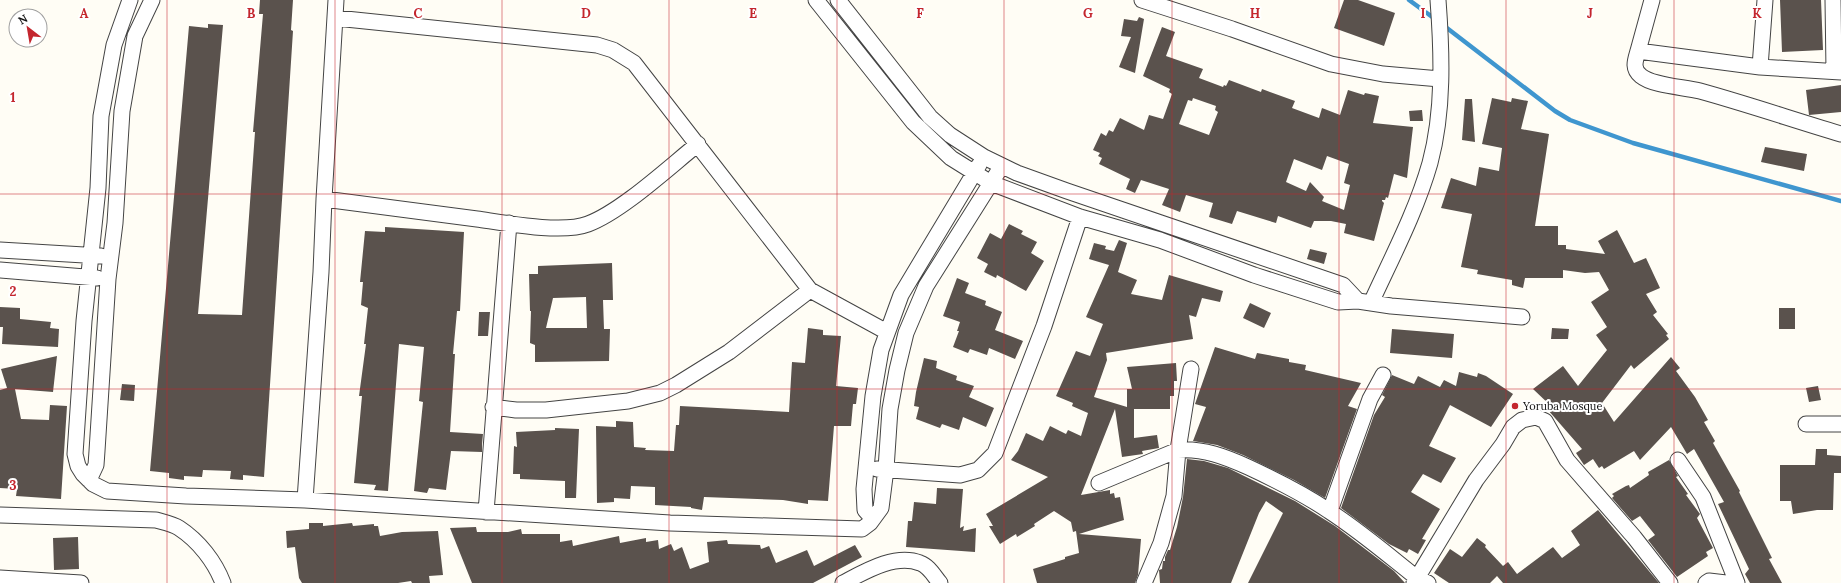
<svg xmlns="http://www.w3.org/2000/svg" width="1841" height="583" font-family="Lora,serif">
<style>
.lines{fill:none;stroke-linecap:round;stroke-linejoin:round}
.stream{stroke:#3f96cf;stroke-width:4.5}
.building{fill:#5a524d;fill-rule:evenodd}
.minor-casing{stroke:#444;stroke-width:17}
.minor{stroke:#fff;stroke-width:15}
.grid{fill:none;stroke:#c4262e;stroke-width:1;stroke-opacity:0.55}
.poi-dot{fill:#c4262e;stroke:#fff;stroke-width:1.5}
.labels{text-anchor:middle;stroke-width:4;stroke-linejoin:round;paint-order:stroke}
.poi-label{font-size:11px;fill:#111;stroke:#fff;text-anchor:start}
.grid-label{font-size:13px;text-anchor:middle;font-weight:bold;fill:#c4262e;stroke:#fff;stroke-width:4;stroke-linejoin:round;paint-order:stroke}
</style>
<rect width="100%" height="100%" fill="#fffdf5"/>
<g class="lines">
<path class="stream" d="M1409 0 1435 19
M1443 25 1555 111 1570 120 1633 143 1841 201"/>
</g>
<path class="building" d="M260 0H293L291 30 293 31 264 477 243 475V480L230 479 231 471 203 470 202 477 184 476V480L169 478V473L150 471 189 26 208 28V24L223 25 198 314 242 315 255 132H253L263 14H259Z
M1344 0H1358L1395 13 1384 46 1334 28Z
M1780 0H1821L1823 50 1782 52Z
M1139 17 1144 19 1135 73 1119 67 1131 37 1121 36 1124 19 1137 21Z
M1162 27 1175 32 1166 56 1203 69 1199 78 1223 87 1224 85 1226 86 1229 80 1261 92 1262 89 1295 101 1292 108 1319 118 1322 108 1340 115 1348 90 1364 95 1365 93 1379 96 1373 123 1413 127 1407 178 1394 174 1388 198 1386 197 1385 200H1382V201L1384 203 1374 241 1344 233 1346 224 1331 221H1314L1311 228 1278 216 1276 223 1237 211 1232 224 1209 217 1213 203 1186 195 1180 212 1162 205 1169 189 1141 180 1135 193 1126 189 1130 179 1099 164 1102 158 1098 156 1100 153 1093 150 1101 133 1106 136 1109 130 1113 132 1120 118 1144 130 1149 115 1163 119 1172 94 1169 92 1170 89 1143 76ZM1193 98 1216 106 1215 110 1218 112 1209 135 1179 124 1188 100 1192 101ZM1327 156 1349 164 1344 183 1350 185 1344 210 1322 201 1324 197 1310 182 1306 191 1286 182 1294 159 1322 170Z
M1841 85V112L1809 115 1806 90Z
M1492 98 1511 102 1512 98 1528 101 1521 129 1549 134 1535 226H1558V245H1566V249L1605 254 1598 241 1617 230 1634 263 1646 258 1660 288 1646 294 1657 312 1653 315 1668 334 1666 335 1669 339 1634 369 1631 365 1602 403 1614 422 1671 357 1680 368 1676 371 1695 397 1708 420 1704 422 1715 441 1713 443 1740 491 1739 492 1772 558 1769 559 1782 583H1750L1745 574 1749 569 1718 504 1724 502 1694 449 1687 454 1671 427 1640 460 1634 451 1604 469 1602 466 1599 468 1593 459 1584 465 1576 453 1582 449 1548 410 1552 407 1533 389 1563 366 1578 386 1607 350 1596 335 1607 327 1591 302 1609 290 1599 272 1585 273 1563 270V278H1525L1523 288 1512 285V280L1477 274 1478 270 1461 267 1472 214 1441 208 1451 178 1476 186 1479 167 1499 171 1502 148 1482 144Z
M1465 99H1472L1475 142 1462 140Z
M1422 110 1423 121H1410L1409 111Z
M1765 147 1807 154 1804 171 1761 162Z
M1009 224 1023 231 1021 234 1037 242 1031 253 1044 261 1026 291 997 275 996 278 984 272 988 264 977 258 990 233 1001 239Z
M385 227 464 232 460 311H457L453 354H455L450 432 483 434 482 444V452L451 451 446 490 429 488 427 493 414 491 423 402 419 401 424 347 399 344 388 491 374 490 376 485 354 483 362 396H359L366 344H364L368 308 361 305 363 282H360L365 231 385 232Z
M1119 240 1127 243 1118 272 1137 280 1131 294 1162 300 1169 275 1223 291 1220 302 1202 298 1196 317 1189 315 1193 339 1106 353 1107 360 1094 397 1127 407V389H1132L1127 367 1176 363 1177 381H1174V396H1170V409H1134V438L1157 435 1159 448 1142 451 1143 454 1122 457 1115 409 1081 495 1110 490V494L1114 493 1115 498 1120 497 1124 520 1079 534 1141 539 1138 575 1135 583H1037L1033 569 1065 559V557L1079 553 1076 531 1073 532 1071 522 1054 511 1034 524 1035 526 1017 537 1016 534 1000 544 989 526H993L986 514 1048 477 1011 460 1018 451 1026 433 1043 441 1050 426 1066 434 1068 430 1081 436 1088 413 1072 406 1073 403 1056 396 1076 351 1090 356 1103 324 1086 317 1109 265 1089 259 1094 243 1106 246 1105 249 1114 251Z
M1310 249 1327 253 1324 264 1307 259Z
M612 263 613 300H603L604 329H610L609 361 535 362V345L530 343 531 311H530L529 274H538V266ZM586 297 587 328H546L553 298Z
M957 278 969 283 965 293 986 301 985 305 1002 312 995 330 1023 341 1015 359 989 348 987 355 970 349 968 353 953 347 959 331H957L960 322 943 316Z
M1250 303 1271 313 1264 328 1243 318Z
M0 307 20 308V319L51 322 50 328 59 329 58 347 2 344 3 327H0Z
M1779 308H1795V329H1779Z
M479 312H490L488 336H478Z
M808 328 823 330V335L841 336 836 386 858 388 856 404H853L851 426H834L828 501 808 500V504L783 500 704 497 702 510 691 508V507L655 505V487L631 486 630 499 614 498V502L597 503 596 426 616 427V421L633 422 634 447 646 448 645 450 674 451 676 425H679L680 406 789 412 792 362 805 363Z
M1552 328 1569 329 1568 339H1551Z
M1392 329 1454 334 1452 358 1390 353Z
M1215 347 1255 359 1257 353 1289 359V362L1306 365 1305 370 1361 383 1348 406 1357 409 1325 498 1294 480 1243 455 1217 445 1193 441 1206 407 1195 404Z
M57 356 53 392 15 389 21 419 49 420 50 405 67 406 61 499 16 496 17 489 0 488V390L7 388 1 369Z
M924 358 937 361 936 368 957 376 956 380 974 386 969 397 994 408 986 427 963 417 959 430 942 424 940 428 916 419 919 407 914 406 916 392Z
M1459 372 1477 377 1478 373 1486 376 1513 394 1491 427 1450 405 1429 446 1456 458 1441 483 1423 474 1411 492 1440 509 1422 539 1426 540 1418 554 1409 549 1407 553 1389 544 1341 508 1374 415 1385 397 1382 395 1392 375 1414 384 1418 376 1440 387 1444 380 1456 386Z
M122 384 135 385 134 401 120 400Z
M1818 386 1821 400 1809 402 1806 388Z
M555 428 579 429 576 498H565V481L520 479V474H513L514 446 517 447 516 432 555 430Z
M1816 449H1827V455L1841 456V473H1834L1833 510H1817L1793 514 1791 501H1780V465H1815Z
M1187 459 1204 461 1228 468 1295 501 1335 526 1394 571 1405 583H1248L1283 513 1266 501 1259 513 1231 583H1160L1159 570 1162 569 1163 561H1165V557L1168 550H1170L1177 527 1183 497Z
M1669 460 1678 476 1676 477 1688 494 1686 495 1700 514 1697 518 1713 548 1706 552 1708 556 1677 577 1648 540 1655 535 1640 516 1632 521 1612 498 1614 496 1612 494 1626 486 1629 485 1630 488 1649 475 1648 472Z
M937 488 963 489 960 528 964 526 963 531 976 528 975 552 906 547 908 521H912L914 502 936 504Z
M1598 510 1659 583H1503L1497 576 1490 583H1449L1434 573 1450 549 1462 557 1477 538 1486 545 1485 547 1503 566 1508 562 1517 574 1553 547 1562 558 1580 545 1571 531Z
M309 523H323V526L352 523 353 526 374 524V526H378L380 536 402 532 438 531 443 575 429 576 430 583H412L411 581 398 583H302L299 578 295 547 287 548 286 531 309 529Z
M476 527 477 532H508L521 529 522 534H560V542L572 540 573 546 619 536 620 543 646 538V542L658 540 659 549 671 544 674 551 682 547 690 569 709 562 707 542 727 540 728 544 760 545 761 549 769 546 776 563 807 550 814 566 855 545 862 557 813 583H472L450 528Z
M78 537 79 569 54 570 53 538Z"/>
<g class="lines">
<g class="minor-casing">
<path id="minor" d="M130 0 114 45 101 116 98 188 84 321 75 454 78 466 83 474 93 484 107 491 186 496 305 500 670 523 862 529 870 523 881 508 886 469 890 409 897 370 906 333 926 286 1001 167
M816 0 913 122 951 158 991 183 1080 217 1160 240 1254 275 1338 302 1358 301 1391 306 1522 317
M838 0 930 117 950 135 984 157 1017 173 1067 191 1343 285 1358 301
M1142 0 1232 29 1331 64 1383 74 1440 79
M1652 0 1638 51 1760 67 1841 72
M1833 0 1834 71
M336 18 597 45 613 50 634 63 810 290 887 332
M1638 51C1635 61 1632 69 1641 76 1653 86 1685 87 1700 91 1747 104 1794 120 1841 134
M1760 67 1765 0
M324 199C375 206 426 212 477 219 505 223 562 234 588 224 622 211 668 168 698 144
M0 250 101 256
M0 270 97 278
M1371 303C1392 257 1416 212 1430 163 1444 111 1442 53 1438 0
M493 407 516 410H546L628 401 660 393 676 385 729 352 810 290
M1806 424H1841
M1678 460 1703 497 1737 583
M877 469 960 475 978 470 995 453 1044 326 1080 217
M89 480 96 465 97 451 108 279 115 223 122 111 135 36 152 0
M1099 483 1178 450C1203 448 1226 457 1248 467 1276 480 1304 494 1329 511 1360 531 1388 555 1417 578L1428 583
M305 500 321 272 324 199 336 0
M1330 511 1370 399 1383 375
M486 512 509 223
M0 515 156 520C163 522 173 524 179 528 199 541 215 562 223 583
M873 519 865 510 864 489 873 396 881 350 901 295 979 165
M0 578 81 583
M843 583C864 572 895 553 920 563 929 566 934 576 940 583
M1144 583 1161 543 1174 496 1178 450 1191 369
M1414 583 1476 480 1503 444 1513 427 1522 420 1536 417 1545 421 1567 460 1634 537 1670 583
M1706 583 1709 581 1726 583"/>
</g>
<use href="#minor" class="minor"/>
</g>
<path class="grid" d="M167 0V583M335 0V583M502 0V583M669 0V583M837 0V583M1004 0V583M1172 0V583M1339 0V583M1506 0V583M1674 0V583M0 194H1841M0 389H1841"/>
<circle class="poi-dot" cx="1515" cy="406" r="4"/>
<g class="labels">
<g class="poi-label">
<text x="1523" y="410">Yoruba Mosque</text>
</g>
</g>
<g class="grid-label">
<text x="84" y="18">A</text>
<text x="251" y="18">B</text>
<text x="418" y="18">C</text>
<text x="586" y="18">D</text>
<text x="753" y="18">E</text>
<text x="920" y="18">F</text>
<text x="1088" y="18">G</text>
<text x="1255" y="18">H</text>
<text x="1423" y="18">I</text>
<text x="1590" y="18">J</text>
<text x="1757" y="18">K</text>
<text x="13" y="102">1</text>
<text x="13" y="296">2</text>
<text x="13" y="490">3</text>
</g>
<g transform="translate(28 28) rotate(329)"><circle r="19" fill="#ffffff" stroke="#a0a0a0"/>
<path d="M0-3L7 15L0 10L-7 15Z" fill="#c4262e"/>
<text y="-6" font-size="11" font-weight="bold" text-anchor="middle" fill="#111111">N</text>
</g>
</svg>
